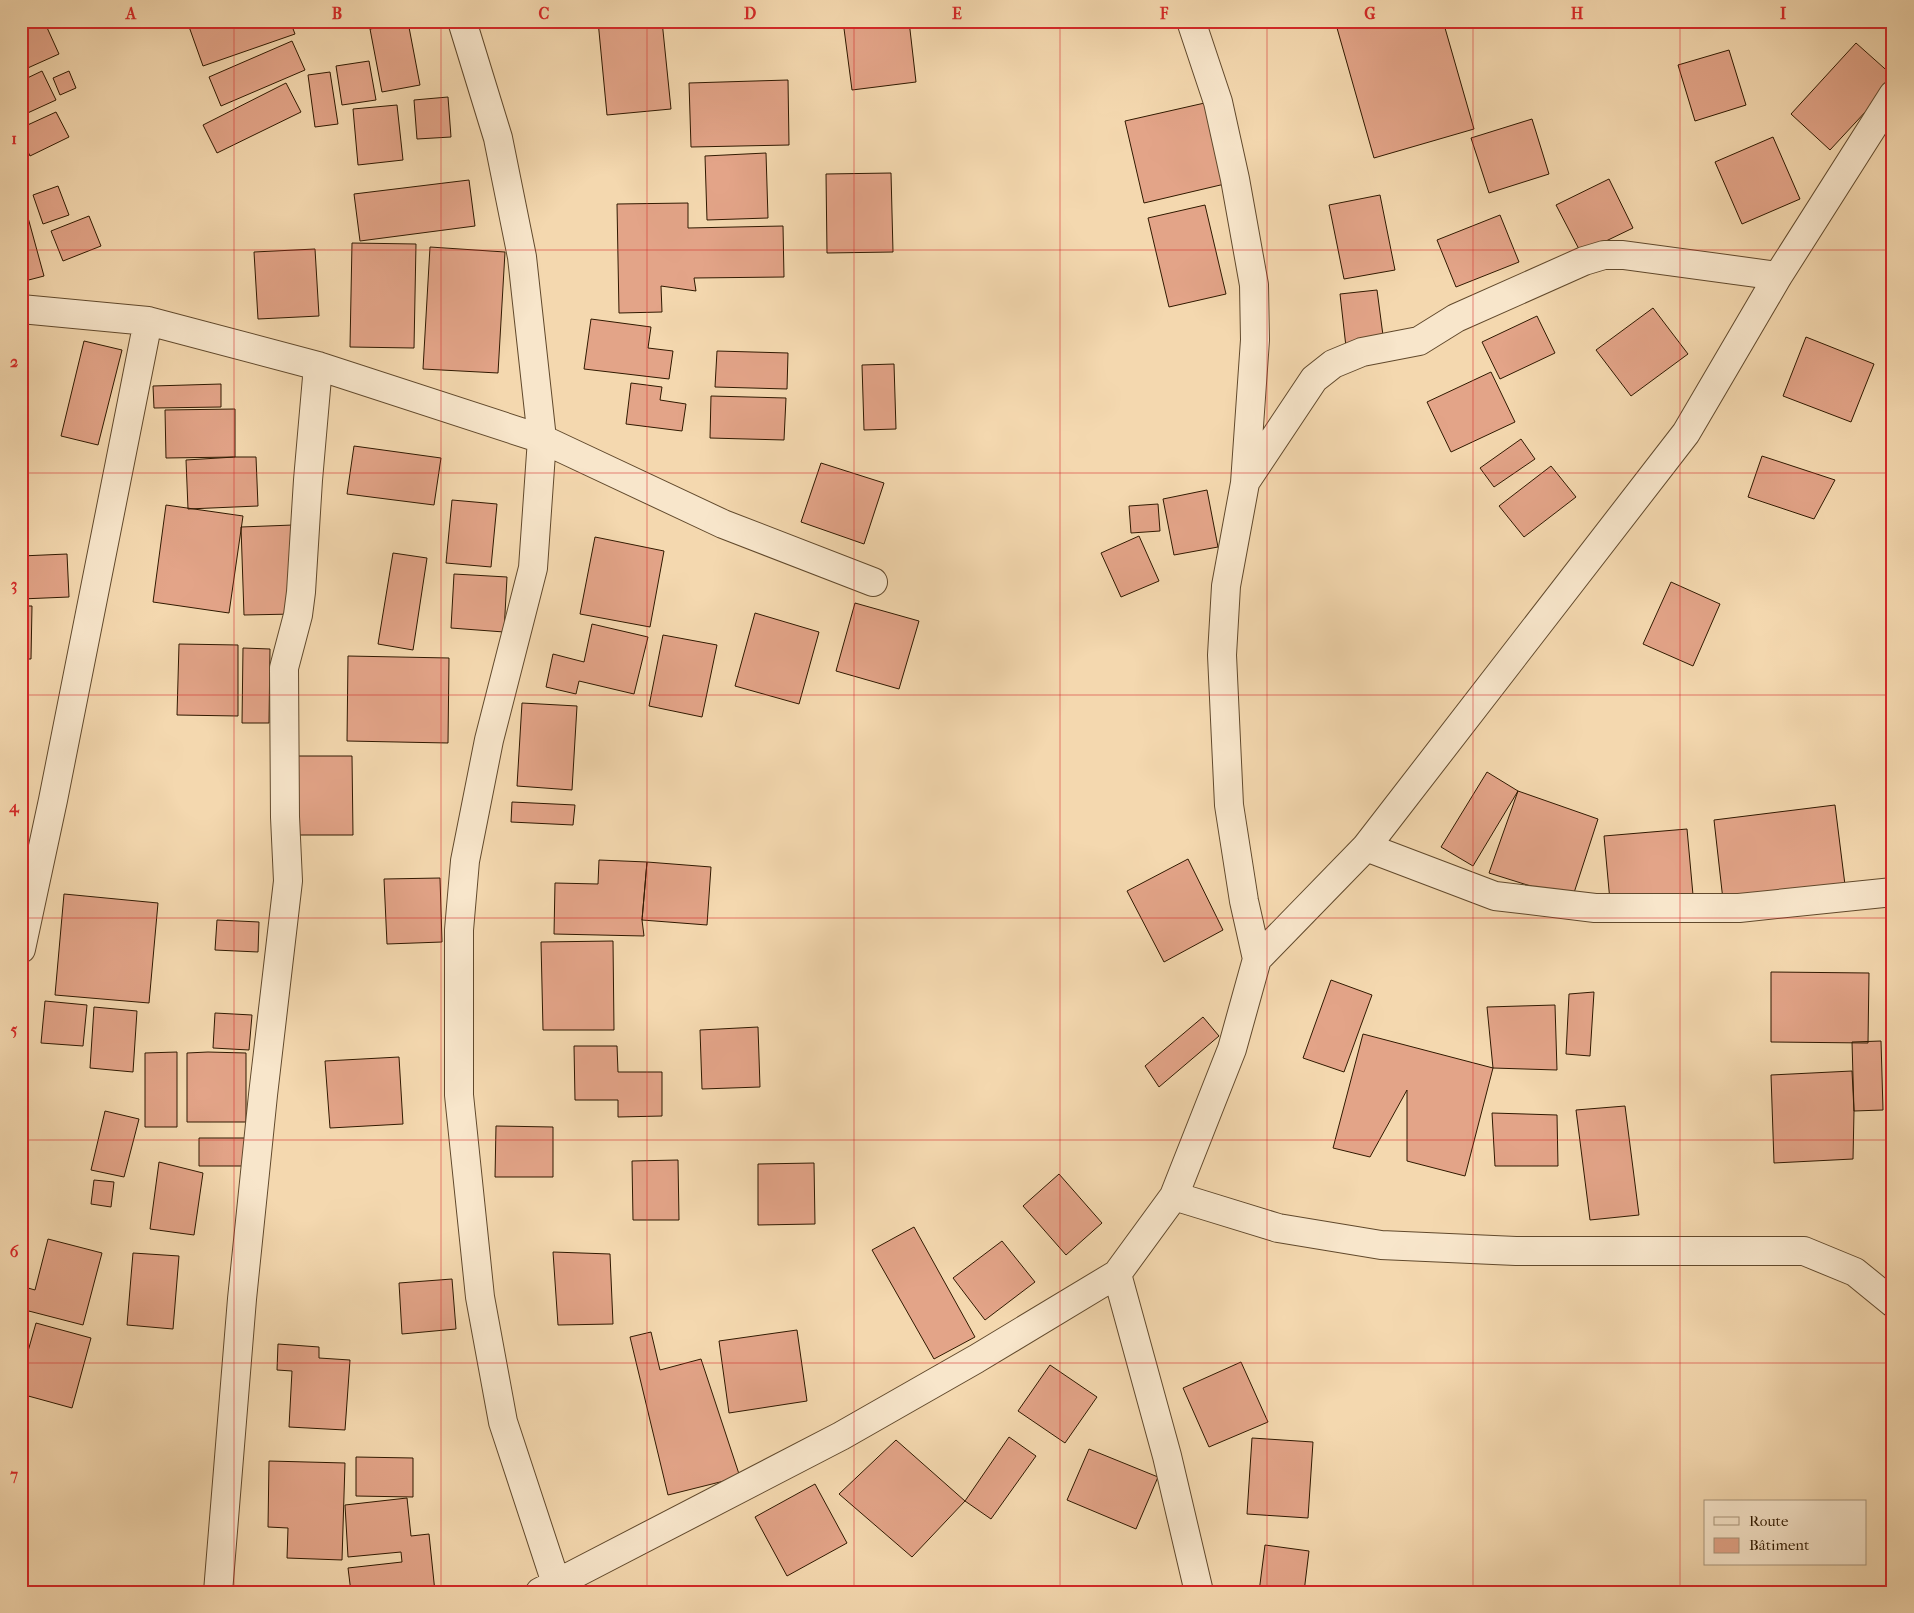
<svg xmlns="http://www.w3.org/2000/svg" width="1914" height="1613" font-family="'IM FELL French Canon',serif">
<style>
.building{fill:#e3a488;stroke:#301900}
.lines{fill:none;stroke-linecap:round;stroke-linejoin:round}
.minor-casing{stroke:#61492c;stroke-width:30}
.minor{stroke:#f8e6cb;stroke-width:28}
.grid{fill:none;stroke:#d62828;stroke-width:1;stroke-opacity:0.55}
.neatline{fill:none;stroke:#d62828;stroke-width:2}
.grid-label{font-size:16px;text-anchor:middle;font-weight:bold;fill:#d62828}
</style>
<rect width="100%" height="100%" fill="#f4d8af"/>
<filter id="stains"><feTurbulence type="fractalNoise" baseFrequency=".004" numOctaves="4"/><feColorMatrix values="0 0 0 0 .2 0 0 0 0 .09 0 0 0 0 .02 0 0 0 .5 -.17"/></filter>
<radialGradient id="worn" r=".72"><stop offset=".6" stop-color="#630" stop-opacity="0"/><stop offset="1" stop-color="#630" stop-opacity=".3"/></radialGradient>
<path class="building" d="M21 21H44L59 54 21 71Z
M187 21H290L295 34 203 66Z
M598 21H662L671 109 607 115Z
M843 21H909L916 82 852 90Z
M1335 21H1443L1474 129 1374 158Z
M408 22 420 85 382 92 370 29Z
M292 41 305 70 221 106 209 77Z
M1856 43 1893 76V82L1830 150 1791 114Z
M1729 50 1746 105 1695 121 1678 65Z
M369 61 376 100 342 105 336 66Z
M42 71 56 100 21 116V81Z
M69 71 76 88 60 95 53 78Z
M330 72 338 124 315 127 308 75Z
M788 80 789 145 691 147 689 83Z
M286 83 301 112 217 153 203 125Z
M448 97 451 137 417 139 414 100Z
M1209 102 1229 183 1144 203 1125 121Z
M397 105 403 160 358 165 353 109Z
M56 112 69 137 30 156 21 137V128Z
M1532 119 1549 174 1489 193 1471 138Z
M1773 137 1800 199 1742 224 1715 162Z
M766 153 768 218 707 220 705 156Z
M891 173 893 252 827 253 826 174Z
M1609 179 1633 228 1581 253 1556 205Z
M469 180 475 226 360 241 354 194Z
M58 186 69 215 43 224 33 195Z
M21 192 44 276 21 282Z
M1380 195 1395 270 1344 279 1329 205Z
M688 203V228L783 226 784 277 694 278 696 291 661 286 662 312 619 313 617 204Z
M1205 205 1226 294 1169 307 1148 218Z
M1500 215 1519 262 1456 287 1437 240Z
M89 216 101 246 63 261 51 231Z
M352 243 416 244 414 348 350 347Z
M430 247 505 252 498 373 423 369Z
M315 249 319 316 258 319 254 252Z
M1377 290 1384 343 1346 347 1340 294Z
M1653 308 1688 354 1631 396 1596 350Z
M1537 316 1555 353 1500 379 1482 342Z
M591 319 651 327 648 348 673 351 669 379 584 369Z
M1806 337 1874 364 1851 422 1783 396Z
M84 341 122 350 98 445 61 436Z
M717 351 788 353 787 389 715 387Z
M894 364 896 429 864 430 862 365Z
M1491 372 1515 422 1451 452 1427 402Z
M631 383 662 387 660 400 686 404 682 431 626 424Z
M221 384V407L154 408 153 386Z
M711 396 786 398 784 440 710 438Z
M235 409V457L166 458 165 410Z
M1521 439 1535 459 1494 487 1480 468Z
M354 446 441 458 434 505 347 494Z
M1762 456 1835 480 1814 519 1748 497Z
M235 457H256L258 506 188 509 186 460Z
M821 463 884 483 864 544 801 522Z
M1551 466 1576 497 1524 537 1499 506Z
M1207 490 1218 547 1174 555 1163 499Z
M452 500 497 504 491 567 446 563Z
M1158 504 1160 531 1131 533 1129 506Z
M166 505 243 516 229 613 153 602Z
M293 525 295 614 244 615 241 527Z
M1139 536 1159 581 1121 597 1101 553Z
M595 537 664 551 650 627 580 614Z
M393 553 427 558 413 650 378 644Z
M67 554 69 597 21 599V556Z
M454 574 507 577 504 632 451 628Z
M1671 582 1720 604 1693 666 1643 644Z
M855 603 919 621 899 689 836 671Z
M21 606H32L31 659H21Z
M755 613 819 632 799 704 735 686Z
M592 624 648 637 634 694 579 681 576 694 546 687 553 654 584 662Z
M663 635 717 645 702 717 649 706Z
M179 644 238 645V716L177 715Z
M243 648 270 649 269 723H242Z
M348 656 449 658 448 743 347 741Z
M522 703 577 706 572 790 517 786Z
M293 756H352L353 835H295Z
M1487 772 1518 791 1473 866 1441 847Z
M1518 791 1598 819 1572 899 1489 873Z
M512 802 575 805 573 825 511 822Z
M1835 805 1845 885 1723 900 1714 820Z
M1687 829 1693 895 1610 901 1604 836Z
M1188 859 1223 930 1164 962 1127 891Z
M599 860 647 862 642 920 644 936 554 934 555 883 598 884Z
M647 862 711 867 707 925 642 920Z
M440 878 442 942 387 944 384 879Z
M64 894 158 903 149 1003 55 995Z
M217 920 259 922 258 952 215 950Z
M613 941 614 1030H543L541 942Z
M1771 972 1869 973 1868 1043 1771 1042Z
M1331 980 1372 995 1344 1072 1303 1058Z
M1594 992 1590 1056 1566 1054 1569 994Z
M45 1001 87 1005 83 1046 41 1043Z
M1555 1005 1557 1070 1493 1068 1487 1007Z
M94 1007 137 1011 133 1072 90 1068Z
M215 1013 252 1015 249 1050 213 1048Z
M1203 1017 1219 1036 1159 1087 1145 1066Z
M758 1027 760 1087 702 1089 700 1030Z
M1363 1034 1493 1068 1465 1176 1407 1161V1090L1370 1157 1333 1148Z
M1881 1041 1883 1110 1854 1111 1852 1042Z
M574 1046H617L618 1072H662V1116L618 1117V1100H575Z
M177 1052V1127H145V1053Z
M208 1052 246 1053V1122H187V1053Z
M399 1057 403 1124 330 1128 325 1061Z
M1852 1071 1854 1111 1853 1159 1774 1163 1771 1075Z
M1625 1106 1639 1215 1590 1220 1576 1110Z
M105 1111 139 1119 124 1177 91 1170Z
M1492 1113 1557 1115 1558 1166H1495Z
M496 1126 553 1127V1177H495Z
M199 1138H245V1166H199Z
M678 1160 679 1220H633L632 1161Z
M159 1162 203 1173 194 1235 150 1229Z
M814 1163 815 1224 758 1225V1164Z
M1059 1174 1102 1223 1066 1255 1023 1206Z
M94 1180 114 1182 111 1207 91 1204Z
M914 1227 975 1337 934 1359 872 1250Z
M48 1239 102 1253 83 1325 21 1309V1286L35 1290Z
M1002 1241 1035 1282 985 1320 953 1278Z
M553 1252 610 1254 613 1324 558 1325Z
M133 1253 179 1256 173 1329 127 1325Z
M452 1279 456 1329 402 1334 399 1283Z
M36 1323 91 1338 72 1408 21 1394V1376Z
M797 1330 807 1401 729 1413 719 1341Z
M651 1332 660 1370 701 1359 740 1477 668 1495 630 1337Z
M278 1344 319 1347V1358L350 1360 345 1430 289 1427 292 1371 277 1370Z
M1241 1362 1268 1422 1209 1447 1183 1388Z
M1050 1365 1097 1397 1065 1443 1018 1411Z
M1009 1437 1036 1456 991 1519 965 1501Z
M1252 1438 1313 1442 1308 1518 1247 1514Z
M896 1440 965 1501 912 1557 839 1494Z
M1089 1449 1158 1477 1136 1529 1067 1500Z
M356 1457 413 1458V1497L356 1496Z
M269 1461 345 1463 342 1560 287 1558 288 1528 268 1527Z
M815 1484 847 1543 787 1576 755 1517Z
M407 1498 411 1536 429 1534 435 1592H351L348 1568 402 1562 401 1552 348 1557 345 1505Z
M1265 1545 1309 1551 1304 1592H1259Z"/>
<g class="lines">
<g class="minor-casing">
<path id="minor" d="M462 21 498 138 522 257 542 439 533 568 489 740 465 861 459 930V1095L480 1297 503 1422 556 1583
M1191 21 1218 102 1235 179 1254 285 1255 340 1245 483 1226 586 1222 655 1229 805 1244 901 1257 959
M21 309 148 321 53 800 21 949
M148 321 318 366 542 439 723 524 873 582
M1246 481 1314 379 1333 364 1362 352 1419 341 1456 318 1584 261 1604 255H1623L1778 276
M1366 847 1495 896 1595 908H1739L1893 892
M1174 1196 1278 1228 1381 1245 1516 1251H1804L1855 1272 1893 1303
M1117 1274 1167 1456 1199 1592
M218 1592 242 1299 263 1095 288 881 285 817 284 668 298 615 301 592 308 480 318 366
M540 1592 841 1436 976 1359 1117 1274 1174 1196 1232 1049 1257 959 1366 847 1686 433 1778 276 1893 95"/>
</g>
<use href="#minor" class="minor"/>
</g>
<path class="grid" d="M234 21V1592M441 21V1592M647 21V1592M854 21V1592M1060 21V1592M1267 21V1592M1473 21V1592M1680 21V1592M21 250H1893M21 473H1893M21 695H1893M21 918H1893M21 1140H1893M21 1363H1893"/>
<rect width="1914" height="1613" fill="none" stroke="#f4d8af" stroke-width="55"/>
<rect x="1704" y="1500" width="162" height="65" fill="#f8e6cb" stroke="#a8947a"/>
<rect x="1714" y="1517" width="25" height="8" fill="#f8e6cb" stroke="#a8947a"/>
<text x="1749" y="1526" font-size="15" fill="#301900">Route</text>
<rect x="1714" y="1538" width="25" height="15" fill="#e3a488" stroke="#a8947a"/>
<text x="1749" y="1550" font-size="15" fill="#301900">Bâtiment</text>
<rect x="28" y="28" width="1858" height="1558" class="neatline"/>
<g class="grid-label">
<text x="131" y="19">A</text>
<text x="337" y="19">B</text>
<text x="544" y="19">C</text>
<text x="750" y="19">D</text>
<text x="957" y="19">E</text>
<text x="1164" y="19">F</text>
<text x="1370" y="19">G</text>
<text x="1577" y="19">H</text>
<text x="1783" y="19">I</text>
<text x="14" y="144">1</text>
<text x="14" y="367">2</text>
<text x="14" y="590">3</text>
<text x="14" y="812">4</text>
<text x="14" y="1035">5</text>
<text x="14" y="1257">6</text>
<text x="14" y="1480">7</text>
</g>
<rect width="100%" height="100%" filter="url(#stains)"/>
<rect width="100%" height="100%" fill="url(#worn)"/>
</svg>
